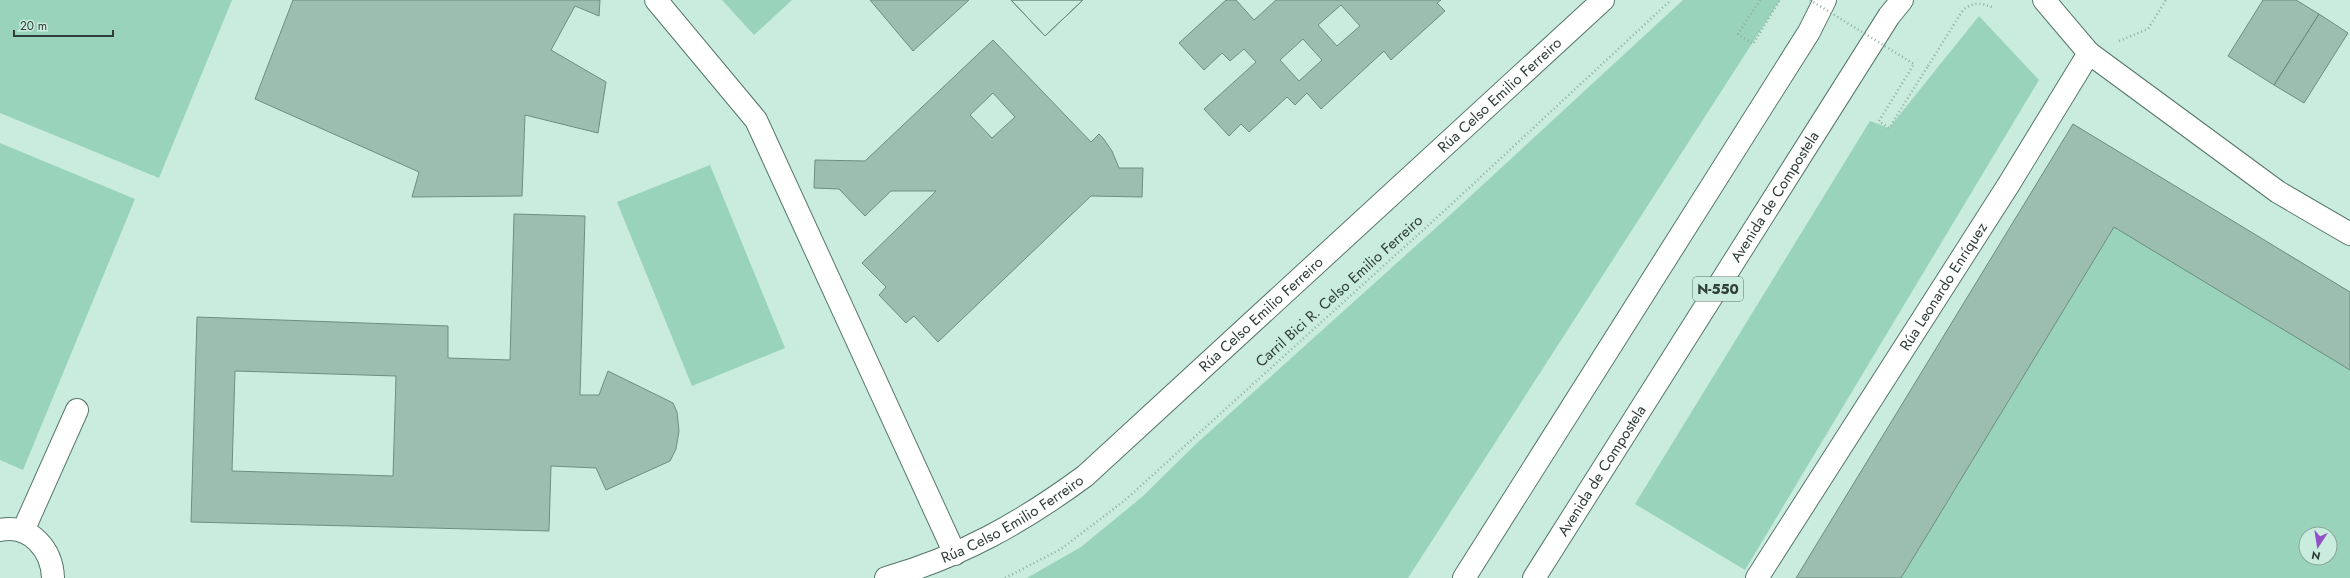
<svg xmlns="http://www.w3.org/2000/svg" width="2350" height="578" font-family="Jost,sans-serif">
<style>
.green{fill:#99d3bc;fill-rule:evenodd}
.building{fill:#9cbeb0;stroke:#6d8e81;fill-rule:evenodd}
.lines{fill:none;stroke-linecap:round;stroke-linejoin:round}
.minor-casing{stroke:#57776b;stroke-width:24}
.highway-casing{stroke:#57776b;stroke-width:24}
.path{stroke:#91aca2;stroke-width:2.5;stroke-dasharray:1 3;stroke-linecap:butt}
.minor{stroke:#fff;stroke-width:22}
.highway{stroke:#fff;stroke-width:22}
.path-bridge{stroke:#91aca2;stroke-width:2.5;stroke-dasharray:1 3;stroke-linecap:butt}
.labels{text-anchor:middle;stroke-width:3;stroke-linejoin:round;paint-order:stroke}
.shield{fill:#c9ecde;stroke:#5e726a;stroke-width:1}
.shield-label{font-size:14px;font-weight:bold;fill:#303e39}
.street-label{font-size:15px;fill:#303e39;stroke:#c9ecde}
</style>
<rect width="100%" height="100%" fill="#c9ecde"/>
<path class="green" d="M0 0H232L159 178 0 113Z
M722 0H792L754 35Z
M1683 0H1780L1408 578H1027L1081 547 1142 497 1197 443 1449 216Z
M1979 16 2039 80 1745 570 1635 504 1870 121 1889 128Z
M2073 124 2350 292V578H1796ZM2306 534H2330V558H2306Z
M0 143 135 199 23 470 0 460Z
M710 165 785 348 692 386 617 202Z"/>
<path class="building" d="M293 0H600L599 16 575 6 551 50 606 82 598 133 525 115 522 196 412 197 419 172 255 99Z
M870 0H969L913 51Z
M1011 0H1083L1045 36Z
M1011 0H1083L1045 36Z
M1226 0H1236L1254 20 1276 0H1441L1437 3 1445 11 1391 60 1384 51 1321 109 1307 93 1295 105 1287 97 1249 132 1241 124 1229 136 1204 109 1256 62 1244 49 1230 61 1222 53 1204 70 1179 43ZM1341 5 1360 26 1337 46 1318 25ZM1303 39 1322 60 1299 81 1280 60Z
M2263 0H2296L2319 14 2274 85 2228 56Z
M2319 14 2348 33 2304 103 2274 85Z
M993 40 1091 142 1099 134 1103 138 1112 151 1119 168H1143L1142 197 1091 196 938 342 914 316 906 323 879 295 886 287 862 263 936 191H891L865 216 839 189 814 188 815 160 865 161ZM993 93 1015 117 992 138 970 115Z
M2073 124 2350 292V370L2114 227 1901 578H1796Z
M514 214 585 216 580 395H599L608 371 673 403 677 412 679 431 676 449 670 461 606 490 596 468 551 466 549 531 191 522 197 317 448 326V358L510 360ZM235 371 396 376 393 476 232 471Z"/>
<g class="lines">
<g class="minor-casing">
<g id="minor">
<path d="M656 0 756 120 955 554"/>
<path d="M2044 0 2089 53 2278 192 2350 234"/>
<path d="M0 530C31 524 52 550 53 578"/>
<path d="M23 531 77 410"/>
<path id="s1" d="M886 578C962 556 1021 523 1085 476L1603 0"/>
<path id="s2" d="M1757 578 2009 184 2089 53"/>
</g>
</g>
<g class="highway-casing">
<g id="highway">
<path d="M1464 578 1809 32 1825 0"/>
<path id="s3" d="M1534 578 1889 16 1902 0"/>
</g>
</g>
<path class="path" d="M1760 0 1738 34 1753 44 1780 0
M2119 41 2148 29 2166 0
M1928 66 1963 10C1975 1 1981 3 1994 8
M1005 578 1061 549 1124 501 1443 212 1671 0"/>
<use href="#minor" class="minor"/>
<use href="#highway" class="highway"/>
<path class="path-bridge" d="M1810 0 1914 64 1879 121 1889 128 1928 66"/>
</g>
<g class="labels">
<rect class="shield" x="1693" y="277" width="50" height="24" rx="3"/>
<g class="shield-label">
<text x="1718" y="294">N-550</text>
</g>
<g class="street-label">
<text dy="5" stroke="none"><textPath href="#s1" startOffset="788">Rúa Celso Emilio Ferreiro</textPath></text>
<text dy="5" stroke="none"><textPath href="#s3" startOffset="451">Avenida de Compostela</textPath></text>
<text dy="5" stroke="none"><textPath href="#s2" startOffset="346">Rúa Leonardo Enríquez</textPath></text>
<text transform="translate(1339 291) rotate(-42)" y="5">Carril Bici R. Celso Emilio Ferreiro</text>
<text dy="5" stroke="none"><textPath href="#s1" startOffset="464">Rúa Celso Emilio Ferreiro</textPath></text>
<text dy="5" stroke="none"><textPath href="#s3" startOffset="127">Avenida de Compostela</textPath></text>
<text dy="5" stroke="none"><textPath href="#s1" startOffset="140">Rúa Celso Emilio Ferreiro</textPath></text>
</g>
</g>
<g transform="translate(2318 546) rotate(192)"><circle r="19" fill="#c9ecde" stroke="#8ca69c"/>
<path d="M0-3L7 15L0 10L-7 15Z" fill="#9251c6"/>
<text y="-6" font-size="11" font-weight="bold" text-anchor="middle" fill="#303e39">N</text>
</g>
<path d="M14 30v6h99v-6" fill="none" stroke="#303e39" stroke-width="2"/>
<text x="20" y="30" font-size="12" fill="#303e39" stroke="#c9ecde" stroke-width="3" paint-order="stroke">20 m</text>
</svg>
